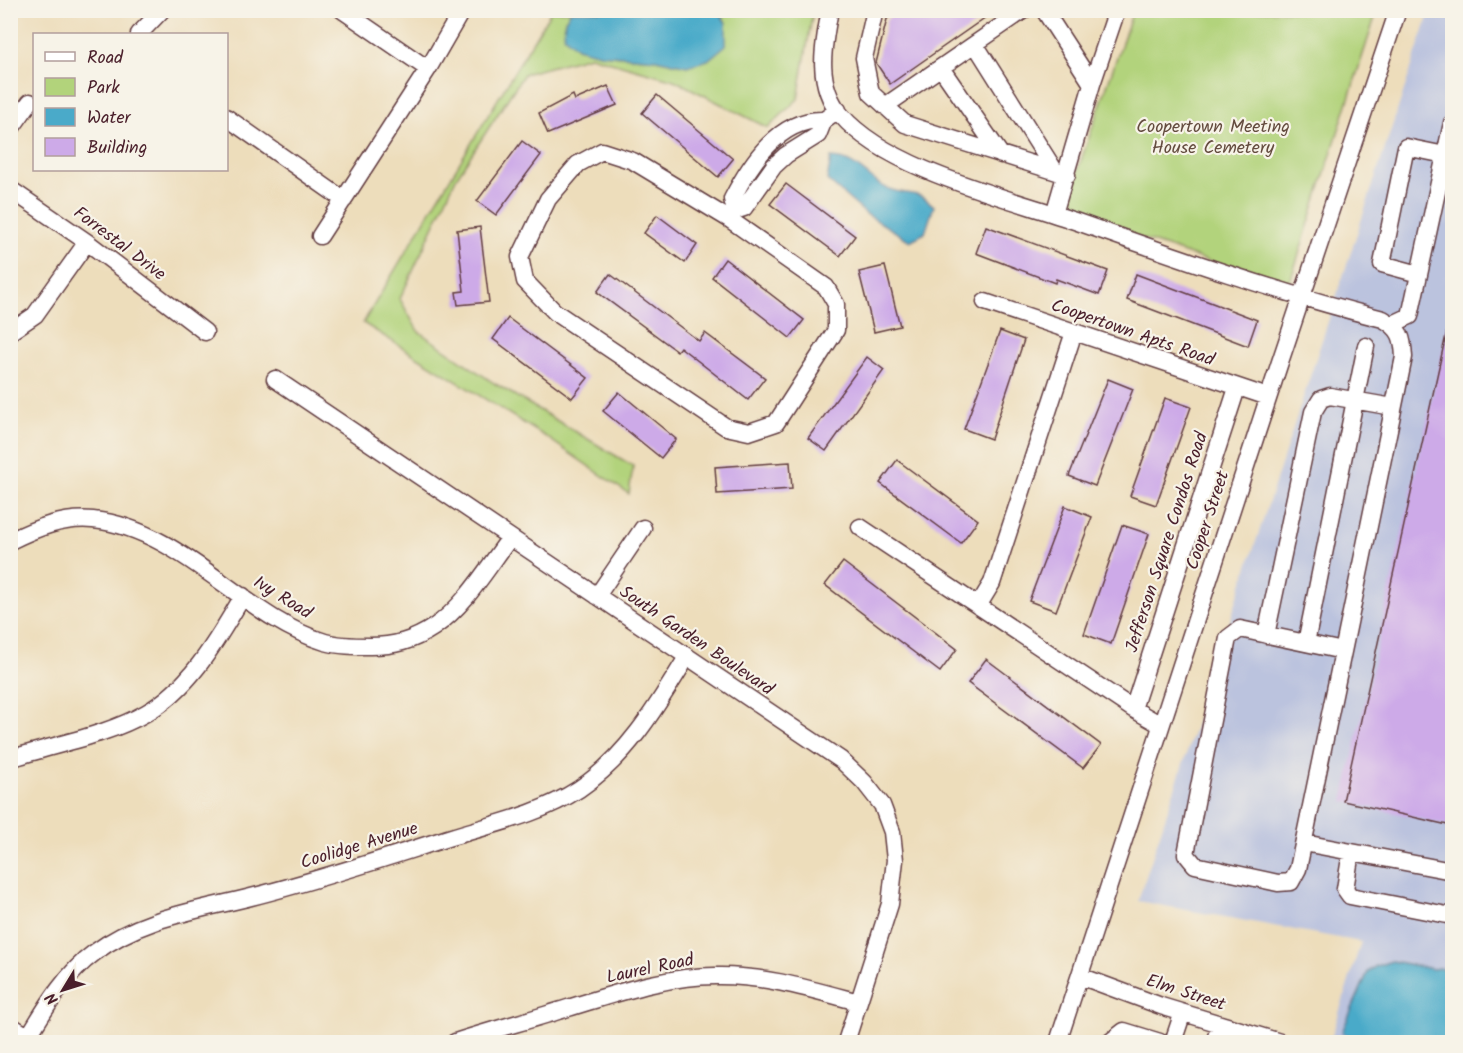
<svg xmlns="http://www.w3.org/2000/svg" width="1463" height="1053" font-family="Kalam,sans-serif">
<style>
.industrial{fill:#bbc3de}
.green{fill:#b2d37b;stroke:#7e7953;stroke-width:1.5}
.water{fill:#4aaac9;stroke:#4a647a;stroke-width:1.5}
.building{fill:#cdaae8}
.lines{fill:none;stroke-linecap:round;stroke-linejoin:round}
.minor-casing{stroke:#623c41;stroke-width:19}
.minor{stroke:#fff;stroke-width:16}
.labels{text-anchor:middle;stroke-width:4.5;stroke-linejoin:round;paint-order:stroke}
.park-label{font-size:18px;fill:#644c3f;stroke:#f7f3e8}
.street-label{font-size:18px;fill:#4a1f2b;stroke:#f7f3e8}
</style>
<rect width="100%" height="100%" fill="#f7f3e8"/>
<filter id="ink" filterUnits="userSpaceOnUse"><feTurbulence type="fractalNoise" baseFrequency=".0167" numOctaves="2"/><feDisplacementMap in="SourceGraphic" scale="12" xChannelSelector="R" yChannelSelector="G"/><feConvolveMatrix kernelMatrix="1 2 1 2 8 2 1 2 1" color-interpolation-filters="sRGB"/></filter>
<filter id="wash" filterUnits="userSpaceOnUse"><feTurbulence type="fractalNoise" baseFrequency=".008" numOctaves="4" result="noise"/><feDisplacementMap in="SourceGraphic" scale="24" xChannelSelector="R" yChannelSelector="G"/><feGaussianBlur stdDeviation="1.35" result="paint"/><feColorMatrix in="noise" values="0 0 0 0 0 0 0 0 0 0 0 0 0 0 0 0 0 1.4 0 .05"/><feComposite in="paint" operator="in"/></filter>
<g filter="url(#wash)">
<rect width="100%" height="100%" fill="#edddbb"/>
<path class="industrial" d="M1430 11H1452V1042H1330L1361 942 1138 901Z"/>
<path class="green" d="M551 11H571L565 20 600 54 656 59 687 66 726 23 719 11H813L798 99 768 128 674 80 590 56 524 74 456 178 400 299 418 331 494 383 633 466 629 494 546 437 363 323Z
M1133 11H1377L1288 288 1063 212Z"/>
<path class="water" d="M571 11H719L726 23V45L708 60 687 66 656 59 600 54 577 48 564 36 565 20Z
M831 158C861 159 868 183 892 190 914 197 915 189 934 206L925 233 910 241 866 214 827 180Z
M1392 961 1433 969 1439 968 1452 973V1042C1430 1043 1357 1047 1342 1032L1368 972 1376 966Z"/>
<g id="blocks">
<path class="building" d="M900 10H996L890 84 876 63 887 19Z
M608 86 617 105 548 134 539 113 573 95 575 100Z
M657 95 733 159 718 177 642 113Z
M522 141 541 155 496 215 477 201Z
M786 184 855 236 840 256 770 204Z
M657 215 697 245 685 263 644 233Z
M986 226 1108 271 1099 295 1056 279 1055 283 976 253Z
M480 227 489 302 458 305 456 292 464 291 457 230Z
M725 259 804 320 790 338 712 277Z
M885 266 900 326 874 332 859 272Z
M610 274 699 341 705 333 765 378 748 400 680 347 677 351 597 292Z
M1136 274 1257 320 1248 346 1127 300Z
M508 318 588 378 572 398 493 339Z
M1448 326 1452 327V826L1343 801Z
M1000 331 1024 340 991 439 964 429Z
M867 357 884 370 826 451 808 438Z
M1108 379 1133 389 1095 486 1069 476Z
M619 392 676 439 661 458 603 411Z
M1165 398 1191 407 1156 505 1130 496Z
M897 460 978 520 961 543 880 483Z
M790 462 792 489 717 494 715 467Z
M1065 506 1092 517 1056 611 1029 601Z
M1122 525 1149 534 1111 644 1084 634Z
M843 562 957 649 940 672 825 585Z
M986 659 1101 745 1083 768 968 683Z"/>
</g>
</g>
<g filter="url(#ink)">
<use href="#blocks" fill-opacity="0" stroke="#623c41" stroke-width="1.5"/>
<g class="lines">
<g class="minor-casing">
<path id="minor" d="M342 10 428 69 462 10
M830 10C823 46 815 84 841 115 886 168 1001 196 1066 218 1171 255 1275 292 1383 319 1401 329 1403 338 1404 357L1298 869 1291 882 1278 883 1195 865 1186 854 1228 638 1240 629 1343 651
M875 10 864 58 871 93 905 124 1067 175
M1044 10 1092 84
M139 34 162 10
M975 44 1055 171
M941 68 1001 155
M885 106 1024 10
M226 117 344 200
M10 130 30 102
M10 189 87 242 205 332
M735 211 732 199C750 164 779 118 824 120
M1054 214 1092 84 1117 10
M729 219 826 287 836 304V330L776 423 749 432 726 427 555 312 525 281 520 257 548 199 578 164 602 151 633 161 729 219 735 211 744 208 774 166 786 155 818 135 824 120 838 110
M320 236 428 69
M1419 274 1382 264 1406 147 1445 155
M985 302 1268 397
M1393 324 1410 316 1452 123
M10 332 35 315 87 242
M275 379 841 760 864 782 882 805 892 832 895 860 890 904 846 1042
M860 527 1133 709 1161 725
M10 541C36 528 64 517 93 520 183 529 244 618 325 642 339 646 354 646 370 646 394 646 413 641 434 627 466 605 487 568 510 538
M597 596 643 528
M978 606 992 583 1074 332
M1266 635 1313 412 1321 399 1330 396 1393 407
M1306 643 1366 346
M1133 709 1237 388
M10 759C55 744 106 736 146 713 191 688 218 638 243 596
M1304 843 1452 871
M1351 852 1345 889 1350 896 1452 916
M1080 976 1161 1006 1280 1042
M10 1025 37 1042
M25 1042C44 1011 64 975 94 953 140 918 196 911 251 897 319 880 385 858 451 837 494 824 541 814 579 789 628 756 657 706 687 657
M455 1042C492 1030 530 1020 568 1008 615 994 665 976 715 976 764 975 810 989 858 1002
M1058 1042 1280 362 1398 10
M1110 1042 1124 1031 1160 1042
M1173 1042 1181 1018
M1214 1042 1221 1024"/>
</g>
<use href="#minor" class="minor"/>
</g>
</g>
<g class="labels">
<g class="park-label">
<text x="1213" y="132">Coopertown Meeting<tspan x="1213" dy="21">House Cemetery</tspan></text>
</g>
<g class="street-label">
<text transform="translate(120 243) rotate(37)" y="6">Forrestal Drive</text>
<text transform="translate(1133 332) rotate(19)" y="6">Coopertown Apts Road</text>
<text transform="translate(1207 520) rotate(-72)" y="6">Cooper Street</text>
<text transform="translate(1166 542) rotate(-72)" y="6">Jefferson Square Condos Road</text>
<text transform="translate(283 597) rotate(32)" y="6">Ivy Road</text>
<text transform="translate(697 640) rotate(34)" y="6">South Garden Boulevard</text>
<text transform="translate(359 845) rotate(-17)" y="6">Coolidge Avenue</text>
<text transform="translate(650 968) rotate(-12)" y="6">Laurel Road</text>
<text transform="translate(1186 992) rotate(18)" y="6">Elm Street</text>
</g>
</g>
<rect width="1463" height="1053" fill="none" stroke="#f7f3e8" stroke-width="36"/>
<rect x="33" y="33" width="195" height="138" fill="#f7f3e8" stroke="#b29e9c" stroke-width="1.5"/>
<rect x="45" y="52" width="30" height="9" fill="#ffffff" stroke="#b29e9c" stroke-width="1.5"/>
<text x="87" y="63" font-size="18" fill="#4a1f2b">Road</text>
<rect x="45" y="78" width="30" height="18" fill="#b2d37b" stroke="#b29e9c" stroke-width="1.5"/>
<text x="87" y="93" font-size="18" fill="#4a1f2b">Park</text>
<rect x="45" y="108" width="30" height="18" fill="#4aaac9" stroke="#b29e9c" stroke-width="1.5"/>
<text x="87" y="123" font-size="18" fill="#4a1f2b">Water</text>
<rect x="45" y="138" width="30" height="18" fill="#cdaae8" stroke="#b29e9c" stroke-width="1.5"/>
<text x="87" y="153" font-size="18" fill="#4a1f2b">Building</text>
<g transform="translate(63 990) rotate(232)" stroke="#f7f3e8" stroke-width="4.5" paint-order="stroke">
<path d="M0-4.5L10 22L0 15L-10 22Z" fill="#4a1f2b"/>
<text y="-9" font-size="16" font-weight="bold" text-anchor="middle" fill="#4a1f2b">N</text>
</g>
</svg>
